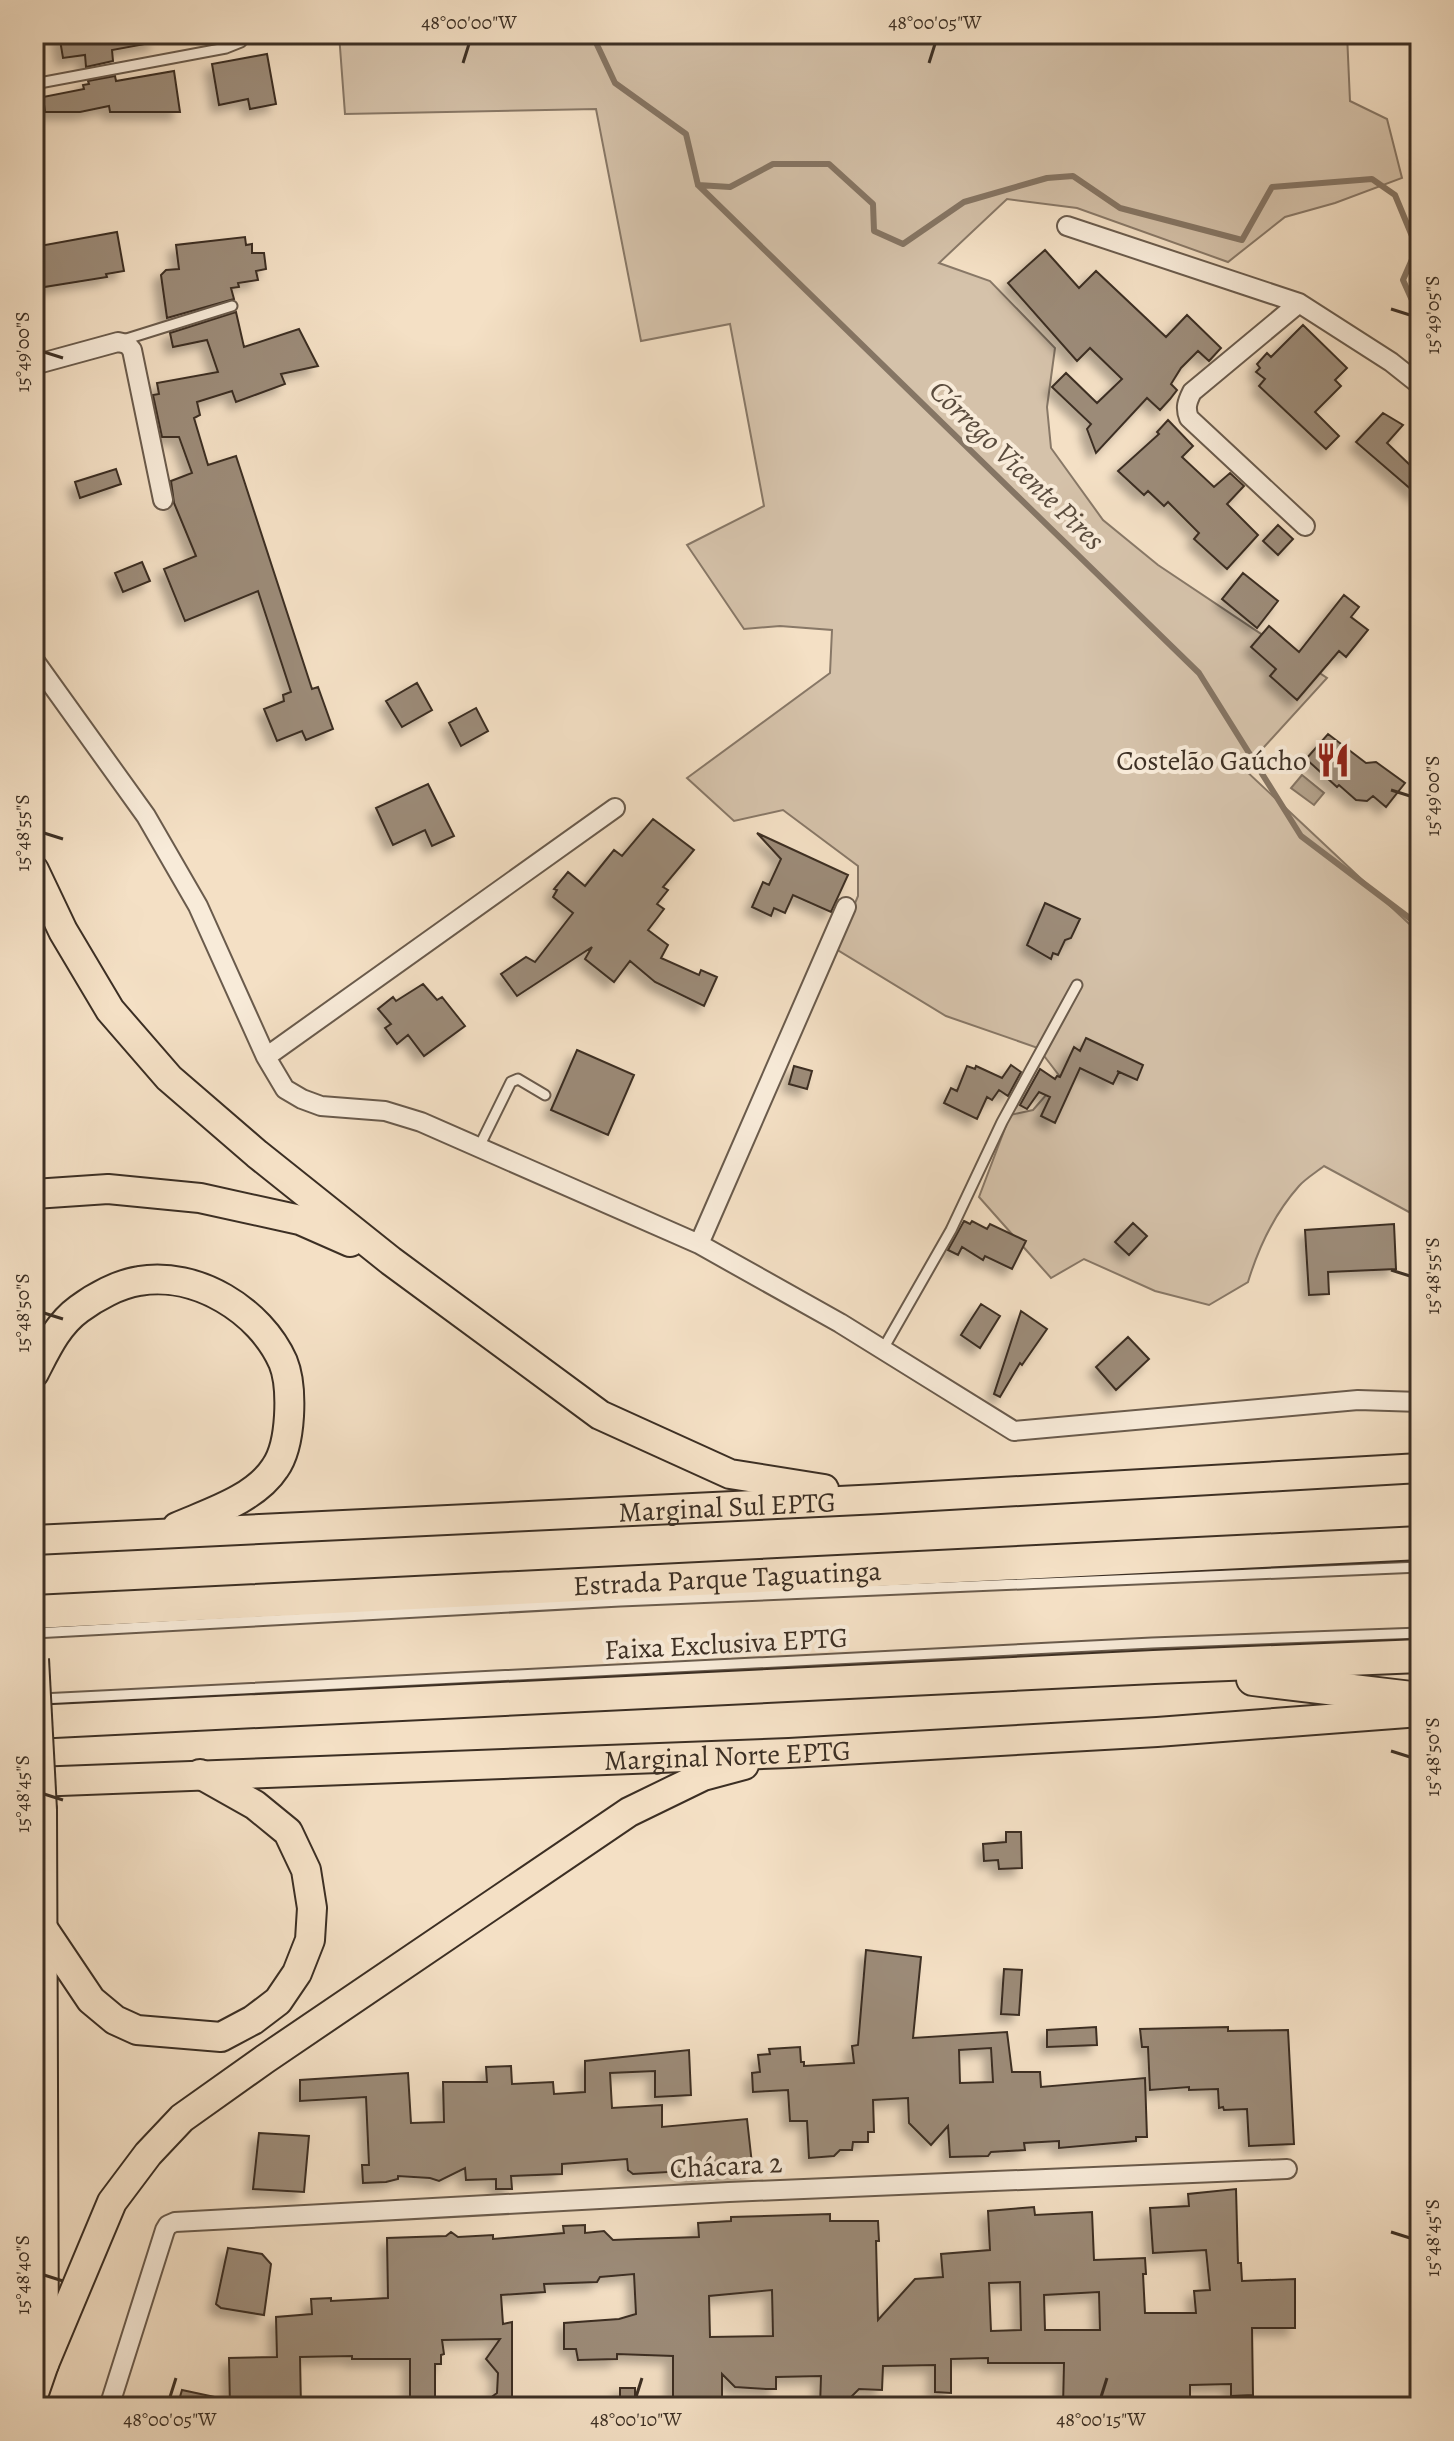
<svg xmlns="http://www.w3.org/2000/svg" width="1454" height="2441" font-family="Alegreya,serif">
<style>
.green{fill:#d5c2aa;stroke:#887867;stroke-width:2}
.water{fill:#b5a48e;stroke:#857564;stroke-width:2}
.lines{fill:none;stroke-linecap:round;stroke-linejoin:round}
.stream{stroke:#857564;stroke-width:6}
.building{fill:#9c8b78;stroke:#3c2f24;stroke-width:2;fill-rule:evenodd;filter:url(#shadow)}
.lane-casing{stroke:#6a5b4c;stroke-width:13}
.street-casing{stroke:#6a5b4c;stroke-width:22}
.primary-casing{stroke:#3c2f24;stroke-width:32}
.highway-casing{stroke:#3c2f24;stroke-width:36}
.lane{stroke:#f8ebd9;stroke-width:9}
.street{stroke:#f8ebd9;stroke-width:18}
.primary{stroke:#f4e0c5;stroke-width:28}
.highway{stroke:#f4e0c5;stroke-width:32}
.primary-bridge-casing{stroke:#3c2f24;stroke-width:32;stroke-linecap:butt}
.primary-bridge{stroke:#f4e0c5;stroke-width:28}
.ticks{fill:none;stroke:#3c2f24;stroke-width:3}
.labels{text-anchor:middle;stroke-width:8;stroke-linejoin:round;paint-order:stroke}
.poi-label{font-size:28px;fill:#3c2f24;stroke:#f8ebd9;text-anchor:end}
.street-label{font-size:28px;fill:#3c2f24;stroke:#f8ebd9}
.water-label{font-size:30px;font-style:italic;fill:#5a4c3e;stroke:#f8ebd9}
.neatline{fill:none;stroke:#3c2f24;stroke-width:3}
.ticks-label{font-size:20px;text-anchor:middle;fill:#3c2f24}
</style>
<defs>
<filter id="shadow"><feDropShadow dx="-7" dy="7" stdDeviation="4" flood-color="#0004"/></filter>
</defs>
<rect width="100%" height="100%" fill="#f4e0c5"/>
<filter id="stains"><feTurbulence type="fractalNoise" baseFrequency=".0025" numOctaves="4"/><feColorMatrix values="0 0 0 0 .2 0 0 0 0 .09 0 0 0 0 .02 0 0 0 .5 -.17"/></filter>
<radialGradient id="worn" r=".72"><stop offset=".6" stop-color="#630" stop-opacity="0"/><stop offset="1" stop-color="#630" stop-opacity=".3"/></radialGradient>
<path class="green" d="M339 34H1347L1350 101 1387 119 1402 178 1335 203 1285 217 1228 262 1077 208 1007 199 939 263 990 281 1055 348 1047 407 1051 448 1103 520 1158 565 1327 678 1244 769 1420 934V1218L1324 1166C1315 1173 1305 1179 1299 1186 1275 1213 1258 1249 1248 1282L1209 1305 1155 1291 1084 1259 1051 1278 979 1197 1010 1115 1033 1110 1061 1078 1038 1048 946 1016 836 949 858 896V866L783 810 734 821 687 778 830 673 832 630 780 626 744 629 687 545 764 506 730 324 641 341 596 109 345 114Z"/>
<path class="water" d="M1302 775 1324 793 1314 805 1291 788Z"/>
<g class="lines">
<path class="stream" d="M592 34 615 83 686 134 698 185 1199 673 1301 836 1420 926
M698 185 730 187 773 164H829L873 204 874 231 903 244 964 202 1047 178 1073 176 1120 208 1242 240 1272 187 1372 179 1395 195 1417 248 1403 280 1420 318"/>
</g>
<path class="building" d="M59 34H155L156 42 112 50 113 61 86 67 85 55 63 58Z
M267 54 276 104 250 109 248 99 219 105 212 64Z
M174 71 180 112H110L109 106 80 112H45L43 97 84 89 83 85 89 84 88 81 115 76 116 81Z
M117 232 124 271 106 274 107 277 38 288 34 247Z
M245 237 246 245 252 244V253H264L266 269 256 271 258 280 238 283 239 287 231 288 234 299 167 318 161 275 166 270 179 269 176 245Z
M1045 250 1079 288 1096 271 1166 337 1187 315 1221 348 1209 361 1198 351 1181 368 1171 384 1177 390 1170 399 1160 410 1147 398 1096 453 1087 429 1091 424 1052 387 1066 373 1097 403 1122 379 1090 348 1077 361 1008 283Z
M236 312 244 347 299 329 318 366 281 374 285 384 236 402 232 391 197 402 200 415 194 418 208 465 236 456 312 689 318 687 333 729 306 740 302 731 277 741 264 709 284 701 283 695 291 692 258 591 185 621 164 569 196 556 174 503 171 481 192 473 179 437H162L153 395 159 394 157 383 218 372 207 340 173 347 170 333Z
M1303 325 1347 368 1335 380 1341 386 1315 412 1339 436 1326 449 1259 386 1265 379 1256 372 1260 368 1257 364 1267 353 1271 357Z
M1383 413 1403 425 1387 443 1411 466 1420 456V497L1356 442Z
M1168 420 1193 446 1182 457 1214 487 1230 473 1244 486 1227 504 1258 535 1227 569 1194 539 1199 533 1168 502 1164 506 1148 491 1144 495 1118 471 1159 434 1157 432Z
M116 469 121 484 80 498 75 482Z
M1278 525 1293 539 1278 555 1263 541Z
M142 562 150 581 123 592 115 573Z
M1243 573 1278 601 1257 628 1222 599Z
M1344 595 1359 607 1351 617 1368 630 1346 657 1339 651 1297 700 1270 676 1276 669 1251 647 1269 626 1299 652Z
M417 683 432 710 402 727 386 701Z
M476 708 488 731 461 746 449 723Z
M1328 734 1366 763 1376 762 1405 783 1386 807 1373 796 1367 801 1356 800 1339 785 1337 787 1306 759Z
M428 784 454 836 432 846 425 830 393 845 376 808Z
M653 819 694 850 663 887 668 890 657 904 664 909 648 930 668 945 661 958 699 975 701 970 717 977 704 1006 655 982 630 961 614 982 585 959 592 947 517 996 501 974 526 957 535 962 573 913 553 897 557 890 554 889 568 872 585 886 614 850 622 856Z
M757 833 848 875 831 912 793 895 785 913 774 908 771 916 752 907 763 882 769 885 781 859Z
M1045 903 1080 919 1071 938 1065 940 1058 955 1053 953 1051 959 1027 945Z
M423 984 437 1000 442 997 465 1026 424 1056 408 1035 397 1044 385 1028 391 1024 378 1009 393 997 396 1001Z
M1086 1038 1143 1065 1137 1080 1117 1071 1119 1072 1113 1084 1080 1068 1055 1123 1041 1116 1050 1097 1039 1092 1027 1109 1020 1105 1040 1069 1055 1079 1057 1076 1060 1077 1074 1047 1080 1051Z
M577 1050 634 1075 608 1135 551 1110Z
M1011 1065 1021 1072 1008 1096 999 1090 992 1100 987 1097 977 1119 944 1103 951 1088 957 1091 967 1066 975 1069 976 1066 1002 1078Z
M794 1066 812 1071 807 1089 789 1084Z
M964 1221 970 1224 972 1221 987 1229 990 1224 1026 1241 1012 1269 985 1256 983 1260 962 1247 958 1255 948 1250Z
M1133 1223 1147 1236 1129 1255 1115 1242Z
M1394 1224 1396 1269 1328 1272 1329 1294 1309 1295 1305 1230Z
M981 1304 1000 1316 980 1348 961 1335Z
M1021 1311 1047 1329 1022 1365 1020 1363 1000 1397 994 1394Z
M1128 1337 1149 1359 1116 1390 1096 1367Z
M1006 1832H1021L1022 1868 999 1869 998 1860 984 1861 983 1844 1006 1842Z
M866 1950 921 1957 913 2038 1007 2032 1012 2072H1040L1041 2087 1145 2078 1147 2137H1136V2141L1059 2148V2141L1024 2143 1025 2150 991 2152 988 2156 950 2157 948 2126 931 2145 909 2123 908 2098 873 2100 874 2132H868V2142H853L852 2150H840L834 2156 809 2158 807 2121H790L788 2090 753 2092 752 2073 760 2072 758 2055 770 2054 769 2049 800 2047 801 2062H804V2066L854 2063 852 2046 858 2045ZM991 2048 993 2082 960 2083 959 2050Z
M1004 1969 1022 1970 1019 2015 1001 2014Z
M1096 2027 1097 2045 1047 2047V2030Z
M1228 2027V2031L1288 2030 1294 2144 1249 2146 1247 2109 1224 2110 1223 2107 1219 2108 1218 2089 1189 2090V2087L1150 2090 1148 2047H1142L1140 2029Z
M689 2050 691 2095 655 2097V2071L610 2073 612 2108 662 2105V2127L747 2119 753 2173 687 2180 686 2171 633 2174 628 2170 627 2159 562 2164V2174L511 2176 512 2189H496V2179L466 2180 465 2168 439 2181 430 2178 398 2176V2179L386 2182 363 2183 362 2165H369L366 2097 300 2101V2080L408 2073 411 2123 444 2122 443 2082H487L486 2067 511 2066 512 2084 553 2082 554 2094 585 2092V2061Z
M259 2133 309 2136 304 2192 253 2189Z
M1236 2189 1238 2263H1241L1242 2281 1295 2279V2328H1252L1253 2395 1231 2396V2384L1190 2385V2407H1063L1064 2363H988V2358L951 2359V2393L935 2392V2365L883 2366 882 2390 859 2389 841 2407H820L821 2376 776 2377V2389H766L735 2387 722 2374V2407H673V2356L617 2354V2359L578 2360 576 2349H564V2323L619 2319 636 2314 634 2274 600 2277 597 2282 544 2284 545 2292 501 2295 503 2324 512 2322V2407H478L497 2393 498 2373 486 2359 500 2339 442 2340 444 2354 441 2355V2364H435V2407H410V2359H352V2356L300 2357 301 2407H230L229 2358 277 2357 276 2317 312 2314 311 2299 331 2298V2301L388 2298 387 2238 446 2236 451 2232 458 2237 493 2235V2239L564 2233 563 2226 585 2225V2233L604 2231 613 2240 637 2239 699 2237 698 2223 731 2221V2217L830 2214V2221H878L879 2241H876L878 2320 915 2279 943 2277 941 2254 990 2250 988 2211 1034 2207 1035 2215 1092 2212 1094 2260 1145 2258 1146 2274H1143L1145 2313H1196L1194 2291 1210 2290 1206 2250 1153 2253 1150 2208 1189 2206 1188 2194ZM1020 2282 1021 2330 991 2331 989 2283ZM772 2290 773 2336 710 2337 709 2296ZM1099 2292 1100 2330H1045L1044 2295Z
M228 2248 262 2254 271 2264 264 2315 221 2308 216 2304Z
M620 2388H635V2407H620Z
M182 2390 229 2400 228 2407H177Z"/>
<g class="lines">
<g class="lane-casing">
<path id="lane" d="M34 84 226 48 241 42 248 34
M120 341 232 306
M479 1147 511 1082 518 1079 545 1095
M883 1349 951 1230 1002 1122 1077 985
M34 1633 620 1601 1420 1567
M41 1699 1152 1643 1420 1633"/>
</g>
<g class="street-casing">
<path id="street" d="M1067 226 1299 303 1391 362 1420 385
M1299 303 1192 392C1187 402 1185 408 1189 418L1305 526
M34 365 118 342 127 344 132 350 163 500
M34 660 146 816 198 906 266 1057 615 808
M266 1057 285 1089 302 1099 321 1106 385 1111 421 1122 699 1244 840 1323 1014 1431 1358 1400 1420 1402
M699 1244 846 907
M109 2407 165 2230 168 2225 175 2222 729 2192 1287 2169"/>
</g>
<g class="primary-casing">
<g id="primary">
<path d="M34 870 63 931 110 1010 169 1078 257 1154 391 1261 600 1415 730 1474 824 1489"/>
<path d="M34 1194 108 1189 200 1198 300 1220 350 1242"/>
<path d="M34 1373C46 1350 57 1325 79 1309 95 1297 119 1284 139 1281 196 1271 260 1310 283 1362 290 1379 290 1398 289 1416 288 1433 285 1454 275 1468 255 1499 209 1513 177 1527"/>
<path id="s1" d="M34 1540 880 1499 1420 1468"/>
<path id="s2" d="M34 1782 789 1753 1157 1732 1420 1712"/>
<path d="M44 1930 91 2000 115 2020 137 2030 221 2037 253 2020 278 2001 297 1973 310 1940 312 1908 306 1870 288 1832 255 1805 200 1774"/>
<path d="M44 2364 112 2202 148 2154 182 2118 265 2059 629 1812 703 1776 744 1765"/>
<path d="M34 2393 44 2364 42 1810"/>
</g>
</g>
<g class="highway-casing">
<g id="highway">
<path id="s3" d="M34 1612 1420 1543"/>
<path d="M1253 1679 1420 1699"/>
<path d="M34 1722 1154 1667 1420 1656"/>
</g>
</g>
<use href="#lane" class="lane"/>
<use href="#street" class="street"/>
<use href="#primary" class="primary"/>
<use href="#highway" class="highway"/>
<g class="primary-bridge-casing">
<path id="primary-bridge" d="M34 1659 42 1810"/>
</g>
<use href="#primary-bridge" class="primary-bridge"/>
</g>
<path class="ticks" d="M463 63 469 44M929 63 935 44M1391 309 1410 315M44 352 63 358M1391 790 1410 796M44 833 63 839M1391 1270 1410 1276M44 1313 63 1319M1391 1751 1410 1757M44 1794 63 1800M1391 2232 1410 2238M44 2275 63 2281M170 2397 176 2378M636 2397 642 2378M1101 2397 1107 2378"/>
<defs>
<g id="restaurant-bare" transform="scale(2.76)"><path d="M-5-6h1v4h1v-4h1v4h1v-4h1v5L-1.5 .5V6h-2V.5L-5-1ZM5-6V6H3V1.5H1.5Q1.5-4 5-6Z" fill="#8f2418" stroke="#f8ebd9" stroke-width="2.5" paint-order="stroke"/></g>
</defs>
<g fill-rule="evenodd">
<use href="#restaurant-bare" x="1333" y="760"/>
</g>
<g class="labels">
<g class="poi-label">
<text x="1307" y="770">Costelão Gaúcho</text>
</g>
<g class="street-label">
<text dy="10" stroke="none"><textPath href="#s1" startOffset="694">Marginal Sul EPTG</textPath></text>
<text dy="10" stroke="none"><textPath href="#s3" startOffset="694">Estrada Parque Taguatinga</textPath></text>
<text transform="translate(726 1643) rotate(-3)" y="10">Faixa Exclusiva EPTG</text>
<text dy="10" stroke="none"><textPath href="#s2" startOffset="694">Marginal Norte EPTG</textPath></text>
<text transform="translate(726 2165) rotate(-3)" y="10">Chácara 2</text>
</g>
<g class="water-label">
<text transform="translate(1017 465) rotate(44)" y="10">Córrego Vicente Pires</text>
</g>
</g>
<rect width="1454" height="2441" fill="none" stroke="#f4e0c5" stroke-width="88"/>
<rect x="44" y="44" width="1366" height="2353" class="neatline"/>
<g class="ticks-label">
<text x="469" y="29">48°00'00"W</text>
<text x="935" y="29">48°00'05"W</text>
<text transform="translate(1432 315) rotate(-90)" y="7">15°49'05"S</text>
<text transform="translate(22 352) rotate(-90)" y="7">15°49'00"S</text>
<text transform="translate(1432 796) rotate(-90)" y="7">15°49'00"S</text>
<text transform="translate(22 833) rotate(-90)" y="7">15°48'55"S</text>
<text transform="translate(1432 1276) rotate(-90)" y="7">15°48'55"S</text>
<text transform="translate(22 1313) rotate(-90)" y="7">15°48'50"S</text>
<text transform="translate(1432 1757) rotate(-90)" y="7">15°48'50"S</text>
<text transform="translate(22 1794) rotate(-90)" y="7">15°48'45"S</text>
<text transform="translate(1432 2238) rotate(-90)" y="7">15°48'45"S</text>
<text transform="translate(22 2275) rotate(-90)" y="7">15°48'40"S</text>
<text x="170" y="2426">48°00'05"W</text>
<text x="636" y="2426">48°00'10"W</text>
<text x="1101" y="2426">48°00'15"W</text>
</g>
<rect width="100%" height="100%" filter="url(#stains)"/>
<rect width="100%" height="100%" fill="url(#worn)"/>
</svg>
